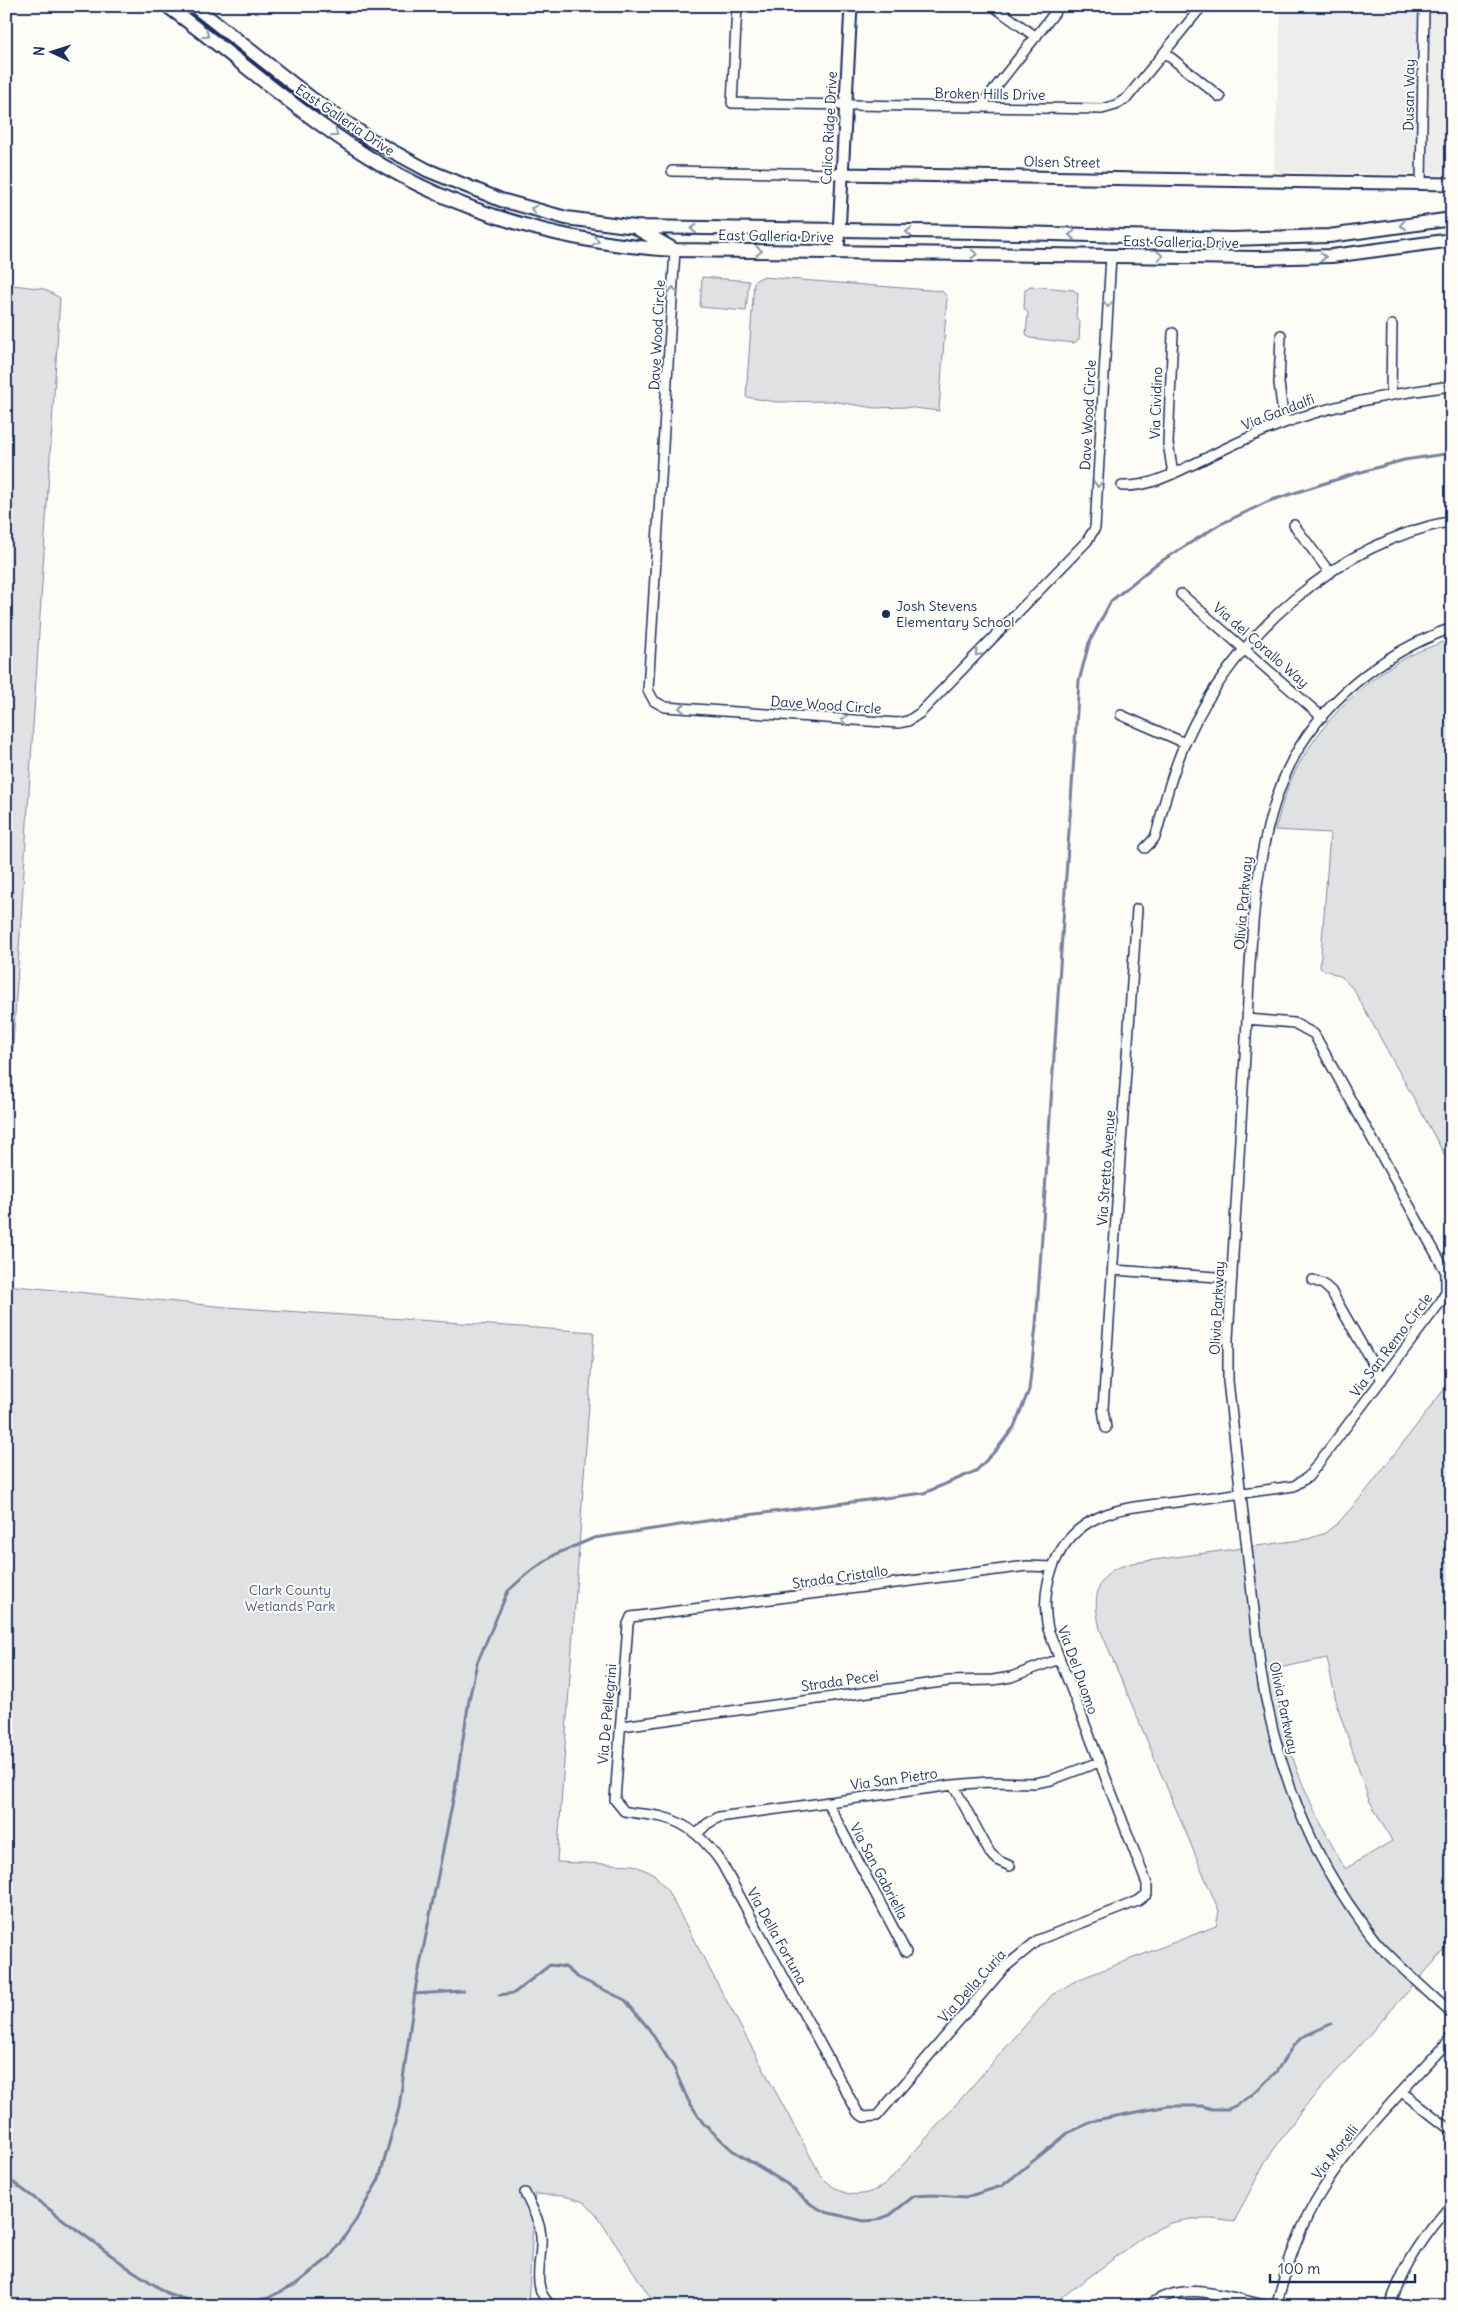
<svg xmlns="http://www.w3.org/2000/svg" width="1458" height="2312" font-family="Delius,sans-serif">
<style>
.built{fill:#edeeec}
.green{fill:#e0e1e3;stroke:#7e88a0;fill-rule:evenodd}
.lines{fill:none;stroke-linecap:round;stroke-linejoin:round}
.stream{stroke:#76819c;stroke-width:3}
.minor-casing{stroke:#1b2f5e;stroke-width:12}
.tertiary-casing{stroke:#1b2f5e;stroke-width:15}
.secondary-casing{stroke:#1b2f5e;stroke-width:16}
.minor{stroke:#fdfcf7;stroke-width:9}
.tertiary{stroke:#fdfcf7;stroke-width:11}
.secondary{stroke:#fdfcf7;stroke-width:12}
.oneway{stroke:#8c96aa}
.poi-dot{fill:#1b2f5e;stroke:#fdfcf7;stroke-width:2}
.labels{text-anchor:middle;stroke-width:4;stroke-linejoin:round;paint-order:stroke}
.street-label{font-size:14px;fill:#1b2f5e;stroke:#fdfcf7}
.poi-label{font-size:14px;fill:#1b2f5e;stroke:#fdfcf7;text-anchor:start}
.park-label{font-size:14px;fill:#4c5c7f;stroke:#fdfcf7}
</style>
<rect width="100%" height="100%" fill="#fdfcf7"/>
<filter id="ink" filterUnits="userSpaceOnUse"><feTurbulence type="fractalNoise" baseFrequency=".02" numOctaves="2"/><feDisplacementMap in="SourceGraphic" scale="10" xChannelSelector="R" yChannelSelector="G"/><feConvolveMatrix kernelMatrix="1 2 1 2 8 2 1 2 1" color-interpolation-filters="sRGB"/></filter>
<g filter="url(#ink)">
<path class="built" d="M1281 6H1452V175L1274 172Z"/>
<path class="green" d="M702 277 749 281 746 311 700 307Z
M762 277 942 291 947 297 939 411 906 407 875 408 831 401 776 402 746 397 754 283 756 280Z
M6 284 44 289 60 298 6 1157Z
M1030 286 1074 290 1078 294 1076 317 1080 322 1079 339 1074 343 1030 338 1026 334 1028 313 1024 308 1025 290Z
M1442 642 1452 655V1168L1354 990 1342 977 1320 968 1330 833 1275 830C1281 809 1287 785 1298 766 1323 721 1362 681 1407 657 1418 651 1431 647 1442 642Z
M6 1285 226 1307 594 1332 557 1862 633 1865 654 1874 667 1890 821 2176C842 2198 861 2200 886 2184L1052 1995 1077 1980 1216 1926 1219 1911 1100 1629C1095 1607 1092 1585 1113 1570 1118 1567 1126 1565 1132 1563L1308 1539 1325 1533 1339 1522 1363 1495 1452 1379V1942L1301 2111 1265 2162 1234 2222 1212 2219H1191L1170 2223 1147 2234 1050 2306H656L597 2216 584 2202 564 2196 535 2194 528 2306H6ZM1327 1658 1337 1705 1369 1800 1392 1841 1345 1869C1318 1820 1292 1770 1281 1714 1278 1699 1276 1684 1274 1669Z"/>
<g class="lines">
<path class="stream" d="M414 1994 463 1991
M499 1995 514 1993 550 1965 565 1967 577 1977 625 2000 649 2029 674 2068 688 2100 703 2123 732 2150 787 2184 812 2205 825 2212 864 2221 877 2220 890 2215 914 2196 934 2195 966 2197 1002 2186 1068 2133 1096 2120 1168 2106H1202L1212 2109H1228L1237 2105 1253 2094 1276 2072 1293 2046 1302 2037 1331 2024
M6 2177 127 2267 167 2293 198 2304 233 2306 268 2298 296 2284 330 2257 356 2220 379 2179 399 2108 416 1985 455 1790 469 1700 477 1663 508 1591 528 1573 556 1554 594 1538 732 1517 924 1493 976 1471 997 1449 1014 1427 1029 1390 1036 1326 1079 681 1089 643 1111 601 1155 565 1219 525 1269 501 1354 474 1404 460 1452 453"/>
<g class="minor-casing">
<path id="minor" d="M737 6 732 103 1102 109 1116 105 1127 98 1202 6
M993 6 1036 37
M1165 53 1220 97
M980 107 1060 6
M672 171 842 174
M1421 183 1424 6
M675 250 648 690 654 701 665 707 898 723 908 721 920 713 1087 541 1095 528 1111 256
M1173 333 1168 443 1173 474
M1281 335 1279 383 1284 423
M1391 395 1392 325
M1122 486C1152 487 1176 472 1204 459 1230 446 1257 433 1284 423 1338 403 1395 393 1452 386
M1294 525 1330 573
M1181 594 1322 717
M1452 628C1383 652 1317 704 1287 771 1251 852 1251 952 1246 1039 1240 1139 1234 1239 1228 1339V1381L1261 1673C1275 1756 1301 1833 1348 1903 1358 1917 1368 1933 1380 1946 1403 1970 1428 1992 1452 2014
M1121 715 1185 743
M1145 848C1148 845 1153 841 1155 837 1159 827 1161 814 1164 804 1170 783 1176 763 1185 743 1232 637 1336 543 1452 521
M1113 1270 1232 1278
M1313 1280 1323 1284 1331 1291 1382 1380
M1106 1428 1103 1409 1137 909
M1052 1567 1027 1566 639 1616 631 1617 628 1624 615 1800 624 1811C636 1814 649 1814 662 1817 689 1823 707 1842 722 1864L858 2113 864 2117 877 2116 1004 1968 1038 1940 1138 1901 1147 1894V1884L1048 1629C1039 1586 1056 1536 1099 1517 1123 1506 1151 1505 1177 1502 1216 1497 1255 1491 1294 1486L1308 1477 1442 1300 1446 1291V1272L1314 1034 1294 1023 1247 1019
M622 1726 949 1681 993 1680 1011 1677 1059 1659
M953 1785 990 1853 999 1861 1010 1866
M827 1802 906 1952
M697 1834 707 1824 719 1817 953 1785 988 1782 1035 1783 1051 1780 1099 1762
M1402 2092 1452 2131
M525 2193C531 2207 540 2220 541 2236 543 2260 529 2289 552 2306
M1148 2306C1184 2278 1229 2298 1269 2306
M1276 2306C1287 2266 1300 2224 1323 2189 1356 2136 1410 2084 1452 2037
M1390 2306C1402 2267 1425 2234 1452 2204"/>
</g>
<g class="tertiary-casing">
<path id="tertiary" d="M842 174 1452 184
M838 252 851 6"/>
</g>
<g class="secondary-casing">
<path id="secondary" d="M167 6C234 55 297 112 367 156 459 214 568 244 675 250L1257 258 1332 256 1452 240
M194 6 311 98 370 139 427 170 501 200 566 218 635 227 979 232 1232 239 1329 236 1452 219
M636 228 673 249"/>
</g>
<use href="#minor" class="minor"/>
<use href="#tertiary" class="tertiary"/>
<use href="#secondary" class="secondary"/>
</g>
<defs><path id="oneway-chevron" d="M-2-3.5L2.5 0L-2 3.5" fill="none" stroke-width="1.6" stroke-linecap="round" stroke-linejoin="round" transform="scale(1.25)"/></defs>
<g class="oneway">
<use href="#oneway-chevron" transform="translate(206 35) rotate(36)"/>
<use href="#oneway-chevron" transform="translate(335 134) rotate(35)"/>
<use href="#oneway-chevron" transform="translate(534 209) rotate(-165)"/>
<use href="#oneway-chevron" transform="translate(1403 225) rotate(173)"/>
<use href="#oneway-chevron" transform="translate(694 229) rotate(-179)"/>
<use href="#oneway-chevron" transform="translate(909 232) rotate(-180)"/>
<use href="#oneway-chevron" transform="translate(1072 235) rotate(-178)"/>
<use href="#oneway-chevron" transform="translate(596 241) rotate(11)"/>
<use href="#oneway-chevron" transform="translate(759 251)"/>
<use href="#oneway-chevron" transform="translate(974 254) rotate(1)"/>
<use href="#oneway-chevron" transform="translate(1160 256) rotate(1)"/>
<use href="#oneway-chevron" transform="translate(1323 257) rotate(-2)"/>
<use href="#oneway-chevron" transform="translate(673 290) rotate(-87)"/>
<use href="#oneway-chevron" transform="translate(1108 304) rotate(93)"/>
<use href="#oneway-chevron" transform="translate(1098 484) rotate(94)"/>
<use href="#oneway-chevron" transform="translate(978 653) rotate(134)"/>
<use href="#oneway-chevron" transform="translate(682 708) rotate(-176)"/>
<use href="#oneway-chevron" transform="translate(844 720) rotate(-176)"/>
</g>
</g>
<circle class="poi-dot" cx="886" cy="614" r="5"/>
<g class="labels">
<g class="street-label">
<text transform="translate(990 94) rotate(1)" y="5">Broken Hills Drive</text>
<text transform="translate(1409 95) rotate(-89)" y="5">Dusan Way</text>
<text transform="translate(345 120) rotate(34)" y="5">East Galleria Drive</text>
<text transform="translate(829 128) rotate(-87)" y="5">Calico Ridge Drive</text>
<text transform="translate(1062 162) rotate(1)" y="5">Olsen Street</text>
<text transform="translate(776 236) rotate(1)" y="5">East Galleria Drive</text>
<text transform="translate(1181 242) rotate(1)" y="5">East Galleria Drive</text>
<text transform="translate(657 335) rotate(-87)" y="5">Dave Wood Circle</text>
<text transform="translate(1156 403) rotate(-88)" y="5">Via Cividino</text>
<text transform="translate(1278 412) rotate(-21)" y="5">Via Gandalfi</text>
<text transform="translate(1088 415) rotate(-87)" y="5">Dave Wood Circle</text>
<text transform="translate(1261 645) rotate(41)" y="5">Via del Corallo Way</text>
<text transform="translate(826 705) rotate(4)" y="5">Dave Wood Circle</text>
<text transform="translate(1243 903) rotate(-85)" y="5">Olivia Parkway</text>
<text transform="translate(1106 1168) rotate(-86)" y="5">Via Stretto Avenue</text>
<text transform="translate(1217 1308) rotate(-87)" y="5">Olivia Parkway</text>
<text transform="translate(1391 1345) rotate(-53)" y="5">Via San Remo Circle</text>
<text transform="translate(840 1577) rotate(-8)" y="5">Strada Cristallo</text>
<text transform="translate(1078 1670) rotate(70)" y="5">Via Del Duomo</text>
<text transform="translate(840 1681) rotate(-8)" y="5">Strada Pecei</text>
<text transform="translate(1284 1708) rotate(78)" y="5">Olivia Parkway</text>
<text transform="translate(607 1714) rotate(-85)" y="5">Via De Pellegrini</text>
<text transform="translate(894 1779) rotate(-8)" y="5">Via San Pietro</text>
<text transform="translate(879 1871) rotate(62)" y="5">Via San Gabriella</text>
<text transform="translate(777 1936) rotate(61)" y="5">Via Della Fortuna</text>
<text transform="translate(972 1986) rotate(-48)" y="5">Via Della Curia</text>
<text transform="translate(1335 2152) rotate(-52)" y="5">Via Morelli</text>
</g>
<g class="poi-label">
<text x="896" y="611">Josh Stevens<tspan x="896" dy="16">Elementary School</tspan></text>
</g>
<g class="park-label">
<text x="290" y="1595">Clark County<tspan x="290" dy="16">Wetlands Park</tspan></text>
</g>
</g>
<rect width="1458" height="2312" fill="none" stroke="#fdfcf7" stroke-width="25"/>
<rect x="12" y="12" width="1433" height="2287" fill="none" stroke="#1b2f5e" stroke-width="2" filter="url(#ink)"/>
<g transform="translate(52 52) rotate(274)" stroke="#fdfcf7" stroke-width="4" paint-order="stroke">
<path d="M0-4L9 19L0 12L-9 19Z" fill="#1b2f5e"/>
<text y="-8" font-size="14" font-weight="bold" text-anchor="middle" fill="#1b2f5e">N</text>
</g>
<path d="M1270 2274v8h145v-8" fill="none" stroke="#1b2f5e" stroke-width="2.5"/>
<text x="1278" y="2274" font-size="15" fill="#1b2f5e" stroke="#fdfcf7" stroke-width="4" paint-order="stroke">100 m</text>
</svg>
